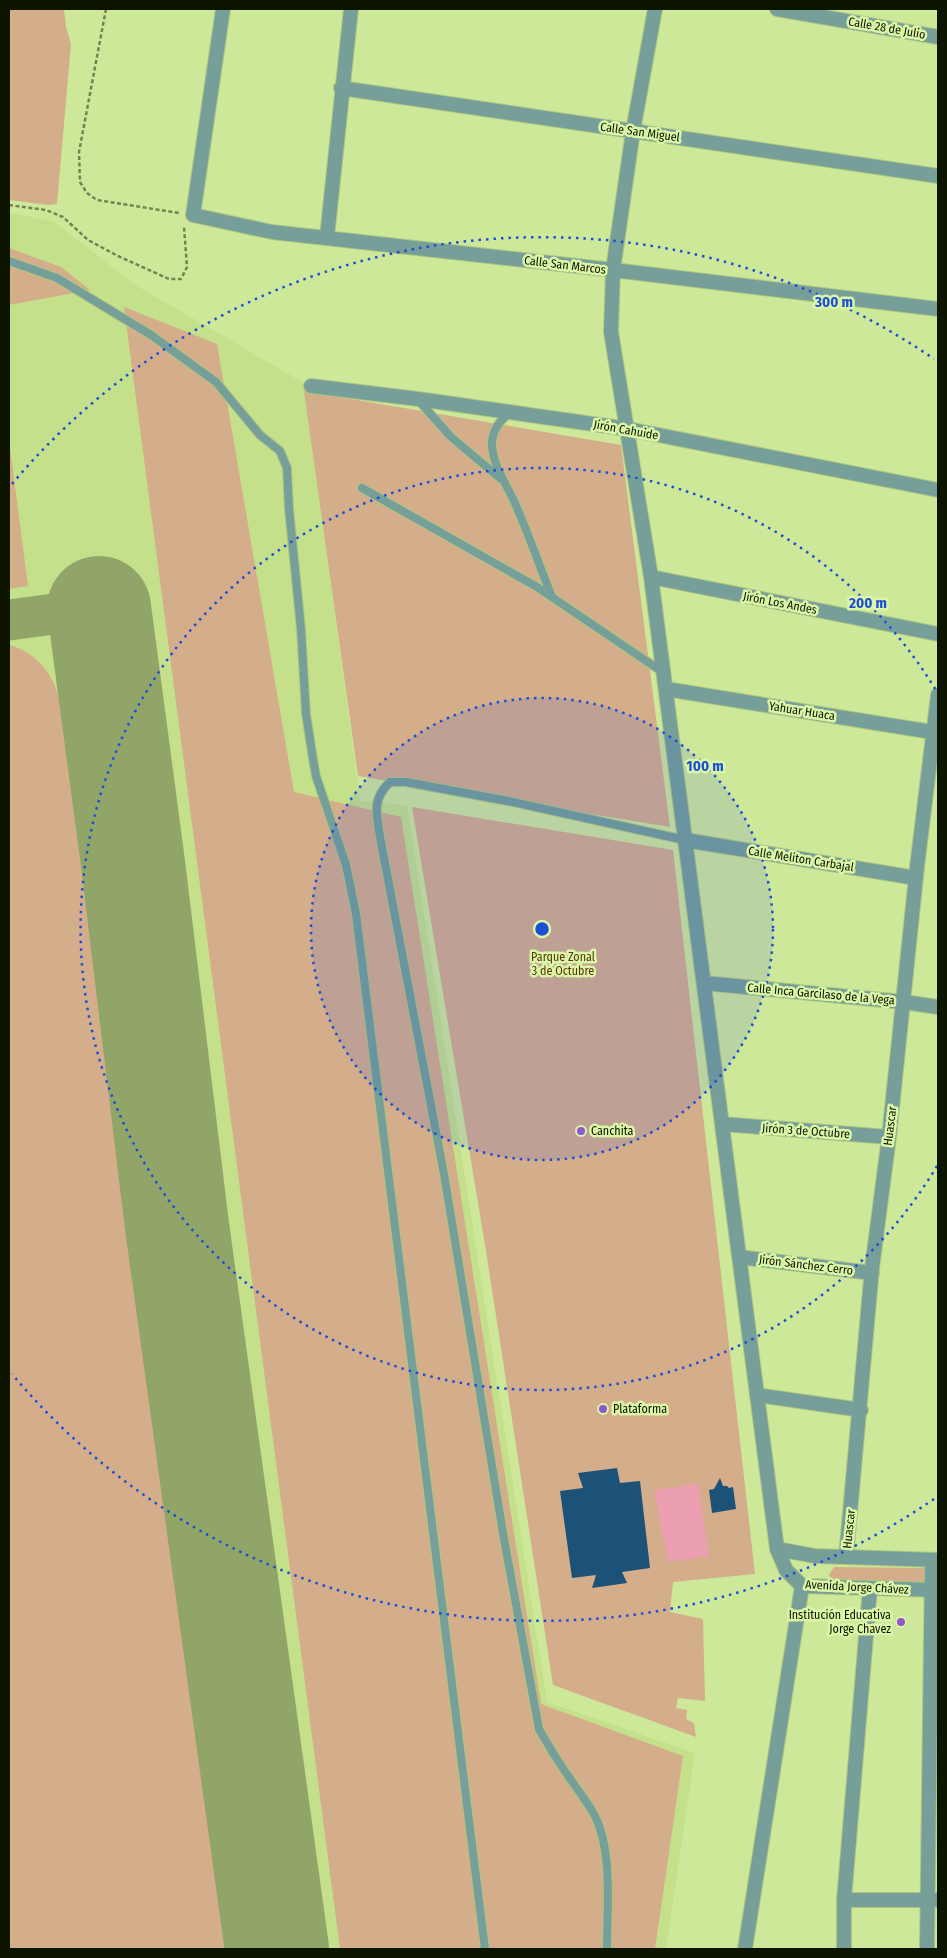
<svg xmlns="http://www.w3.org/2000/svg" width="947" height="1958" font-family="'Fira Sans Condensed',sans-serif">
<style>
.built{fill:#c4e08a}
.green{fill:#d4ad8b}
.water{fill:#ed9fb2}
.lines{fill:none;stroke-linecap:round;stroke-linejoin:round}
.taxiway{stroke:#91a569;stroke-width:41}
.runway{stroke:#91a569;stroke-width:104}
.building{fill:#1d5278}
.service-casing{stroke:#afc681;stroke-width:10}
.minor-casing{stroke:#afc681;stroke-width:16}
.tertiary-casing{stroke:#afc681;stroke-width:16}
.path{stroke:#728451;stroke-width:2.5;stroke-dasharray:4 2.5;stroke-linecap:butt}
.service{stroke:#759f98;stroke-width:8}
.minor{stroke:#759f98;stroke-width:14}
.tertiary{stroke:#759f98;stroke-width:14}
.ring{fill:none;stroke:#1d4ed8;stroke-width:2.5;stroke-dasharray:2.5 5}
.poi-dot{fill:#8f56cd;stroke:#dbf6a7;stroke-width:2}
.labels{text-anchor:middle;stroke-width:5;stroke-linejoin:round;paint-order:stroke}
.street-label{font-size:12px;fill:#0d1500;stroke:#dbf6a7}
.park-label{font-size:12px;fill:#5c370e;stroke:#dbf6a7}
.poi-label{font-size:12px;fill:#0d1500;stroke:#dbf6a7;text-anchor:start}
.centre{fill:#1d4ed8;stroke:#dbf6a7;stroke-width:2.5}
.ring-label{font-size:15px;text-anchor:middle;font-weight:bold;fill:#1d4ed8;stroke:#dbf6a7;stroke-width:5;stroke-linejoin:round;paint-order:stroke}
</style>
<rect width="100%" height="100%" fill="#cee89a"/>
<path class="built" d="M9 213 53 221 137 286 304 383 360 801 407 805 547 1702 695 1753 666 1949H9Z"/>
<path class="green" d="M9 9H64L66 27 71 44 57 204 48 205 9 200Z
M9 248 61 267 90 290 9 305Z
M124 307 217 344 294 792 401 817 541 1704 683 1756 655 1949H340Z
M304 391 621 445 670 827 358 776Z
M9 440 28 586 9 589Z
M9 645C34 651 55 674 59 700L114 1120 228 1949H9Z
M412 807 673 850 755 1574 673 1582 670 1612 703 1619 705 1701 678 1698 676 1708 687 1710 686 1719 694 1723 696 1737 553 1685 486 1251Z
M834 1567 925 1568 927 1578 923 1585 833 1581 829 1575Z"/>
<path class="water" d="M698 1484 709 1556 668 1562 654 1490Z"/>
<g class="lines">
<path class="taxiway" d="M9 620 99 608"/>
<path class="runway" d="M99 608 133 864 177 1226 277 1949"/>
</g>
<path class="building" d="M617 1468 620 1483 640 1481 650 1568 622 1572 627 1583 592 1588 596 1575 572 1578 560 1491 583 1488 578 1473Z
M720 1478 723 1486H727L729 1488 733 1487 736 1509 712 1513 709 1490 714 1489Z"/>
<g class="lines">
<g class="service-casing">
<path id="service" d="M9 261 57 278 151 335 216 382 260 435 280 451 287 468 289 509 301 629 306 714 313 759 316 776 346 865 356 914 485 1949
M419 401 451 437 501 479
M510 412C500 421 492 430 492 444 492 463 506 484 514 501 528 532 539 565 552 597
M362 488 537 587 664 673
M607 1949C607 1909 613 1853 595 1816 590 1806 582 1796 576 1787 562 1768 550 1749 539 1729L504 1539 444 1174 380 837C377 814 371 800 390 782H406L508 801 685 840"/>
</g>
<g class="minor-casing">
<path id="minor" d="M223 9 193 215 272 232 613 270 938 309
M655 9 633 131 613 270 611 332 651 577 777 1549
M777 9 938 37
M341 88 938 176
M327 237 351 9
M311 386 418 399 628 429 938 490
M651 577 938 634
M666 689 938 733
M685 840 916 878
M704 983 904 1002 938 1007
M722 1124 889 1137
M739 1257 872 1273
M757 1395 861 1410
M846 1557 872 1268 889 1137 917 867 938 695
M844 1900H938
M745 1949 802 1586
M844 1949V1900L870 1588
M927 1949 932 1560"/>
</g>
<g class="tertiary-casing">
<path id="tertiary" d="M777 1549 786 1570 802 1586 938 1590
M777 1549 815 1556 938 1560"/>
</g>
<path class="path" d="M106 9 79 152 80 182 87 193 97 200 179 213
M9 205 46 210 63 217 88 240 118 256 169 279H181L187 267 184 227"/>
<use href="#service" class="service"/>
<use href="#minor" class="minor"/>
<use href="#tertiary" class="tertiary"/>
</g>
<circle cx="542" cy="929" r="231" fill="#1d4ed8" fill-opacity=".12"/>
<g class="ring">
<circle cx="542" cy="929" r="231"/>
<path d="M937 1166A461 461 0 1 1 937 692"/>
<path d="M934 1499A692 692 0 0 1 12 1374M12 484A692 692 0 0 1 934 359"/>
</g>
<g class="poi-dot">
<circle cx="581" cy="1131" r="5"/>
<circle cx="603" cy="1409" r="5"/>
<circle cx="901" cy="1622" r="5"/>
</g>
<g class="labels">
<g class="street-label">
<text transform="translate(887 28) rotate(10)" y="4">Calle 28 de Julio</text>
<text transform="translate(640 132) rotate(8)" y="4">Calle San Miguel</text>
<text transform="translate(565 265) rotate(7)" y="4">Calle San Marcos</text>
<text transform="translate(626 430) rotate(10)" y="4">Jirón Cahuide</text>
<text transform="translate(780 603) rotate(11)" y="4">Jirón Los Andes</text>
<text transform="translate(802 711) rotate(9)" y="4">Yahuar Huaca</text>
<text transform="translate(801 859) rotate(9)" y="4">Calle Meliton Carbajal</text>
<text transform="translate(821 994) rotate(5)" y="4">Calle Inca Garcilaso de la Vega</text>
<text transform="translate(890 1126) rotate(-83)" y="4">Huascar</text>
<text transform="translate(806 1131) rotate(4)" y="4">Jirón 3 de Octubre</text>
<text transform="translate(806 1265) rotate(7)" y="4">Jirón Sánchez Cerro</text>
<text transform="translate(849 1529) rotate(-84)" y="4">Huascar</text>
<text transform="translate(857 1587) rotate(3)" y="4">Avenida Jorge Chávez</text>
</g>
<g class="park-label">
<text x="563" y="961">Parque Zonal<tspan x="563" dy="14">3 de Octubre</tspan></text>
</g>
<g class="poi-label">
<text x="591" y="1135">Canchita</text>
<text x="613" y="1413">Plataforma</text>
<text x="891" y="1619" text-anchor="end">Institución Educativa<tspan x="891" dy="14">Jorge Chavez</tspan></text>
</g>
</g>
<circle cx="542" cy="929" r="8" class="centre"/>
<g class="ring-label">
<text x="834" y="307">300 m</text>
<text x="868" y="608">200 m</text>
<text x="705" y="771">100 m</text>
</g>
<rect width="947" height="1958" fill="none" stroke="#0d1500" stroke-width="20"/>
</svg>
